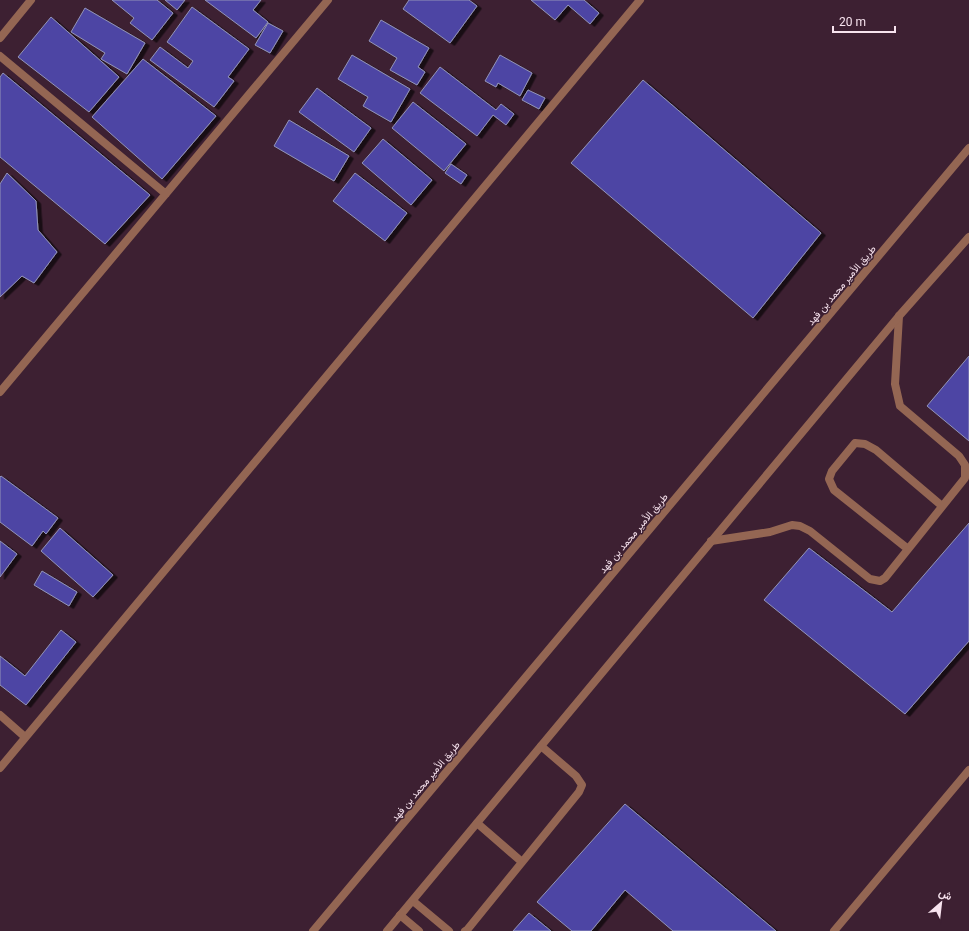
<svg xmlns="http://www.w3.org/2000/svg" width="969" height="931" font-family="Roboto,Vazirmatn,sans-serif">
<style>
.building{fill:#4d45a4;stroke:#9294b8;filter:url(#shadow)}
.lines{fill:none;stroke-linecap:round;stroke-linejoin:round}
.service{stroke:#946653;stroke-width:8}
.minor{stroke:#946653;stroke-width:8}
.tertiary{stroke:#946653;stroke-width:8}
.labels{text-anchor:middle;stroke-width:3;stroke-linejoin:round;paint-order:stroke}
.street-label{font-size:10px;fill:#f7e3ee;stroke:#3d2032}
</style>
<defs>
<filter id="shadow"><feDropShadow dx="4.5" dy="2.5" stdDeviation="0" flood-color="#0009"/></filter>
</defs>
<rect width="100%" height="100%" fill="#3d2032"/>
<path class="building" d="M112 0H157L173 13 152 40 130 23 134 18Z
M165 0H185L177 10Z
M205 0H261L253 10 268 22 256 38Z
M409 0H469L477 6 450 43 403 9Z
M531 0H584L599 13 590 24 568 5 555 20Z
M192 7 249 49 228 77 234 81 214 107 150 60 160 47 188 68 193 61 167 42Z
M85 8 145 43 127 74 101 59 105 53 71 32Z
M51 17 119 77 89 112 18 57Z
M381 20 429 48 418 67 425 72 417 85 390 70 397 58 369 41Z
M268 23 283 31 270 53 255 45Z
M352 55 410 89 391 122 363 106 368 97 338 79Z
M500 55 532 73 520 96 498 83 496 87 485 81Z
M143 59 216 116 162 179 92 117Z
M440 67 496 110 501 104 514 114 506 125 493 115 477 136 420 93Z
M3 73 150 195 105 244 0 157V77Z
M643 80 821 233 753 318 571 163Z
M317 88 371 128 354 152 299 112Z
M528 90 545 98 539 109 522 100Z
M413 102 466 144 444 171 392 128Z
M289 120 349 156 334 181 274 146Z
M383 139 432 180 411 205 362 163Z
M451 164 467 175 461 184 445 173Z
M7 173 36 201 38 230 57 252 34 283 22 276 0 297V184Z
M355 173 407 213 385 241 333 201Z
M969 356V441L927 406Z
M1 476 58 518 46 534 43 531 32 546 0 522V477Z
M969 523V641L905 714 764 600 809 548 892 612Z
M60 528 113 575 93 597 41 551Z
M0 541 17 554 0 577Z
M42 571 77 592 69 606 34 585Z
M61 630 76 642 26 705 0 685V656L25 676Z
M625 804 776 931H673L625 890 591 931H572L537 902Z
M529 913 551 931H513Z"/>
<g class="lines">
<path class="service" d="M711 541 770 532 792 525 800 526 810 531 870 579 880 581 885 578 965 478V465L959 456 900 406 895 384 899 316
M908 549 834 490 829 479 832 471 855 443 865 444 876 450 942 506
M477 823 522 862
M413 901 449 931
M465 931 467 930 579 792 582 785 576 776 541 746"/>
<path class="minor" d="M0 38 31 0
M0 56 166 194
M0 392 328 0
M0 715 25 737
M0 768 640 0
M400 915 419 931
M834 931 969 770"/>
<path class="tertiary" d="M313 931 969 148
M387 931 899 316 969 237"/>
</g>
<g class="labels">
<g class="street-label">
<text transform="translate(841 285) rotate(-50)" y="4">طريق الأمير محمد بن فهد</text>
<text transform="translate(633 533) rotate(-50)" y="4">طريق الأمير محمد بن فهد</text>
<text transform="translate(425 781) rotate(-50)" y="4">طريق الأمير محمد بن فهد</text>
</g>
</g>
<g transform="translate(941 903) rotate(28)" stroke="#3d2032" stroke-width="3" paint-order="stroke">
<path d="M0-3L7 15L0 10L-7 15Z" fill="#f7e3ee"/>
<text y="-6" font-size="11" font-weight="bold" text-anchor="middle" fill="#f7e3ee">ش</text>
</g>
<path d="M833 26v6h62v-6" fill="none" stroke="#f7e3ee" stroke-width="2"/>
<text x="839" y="26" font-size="12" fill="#f7e3ee" stroke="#3d2032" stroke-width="3" paint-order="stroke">20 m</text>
</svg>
